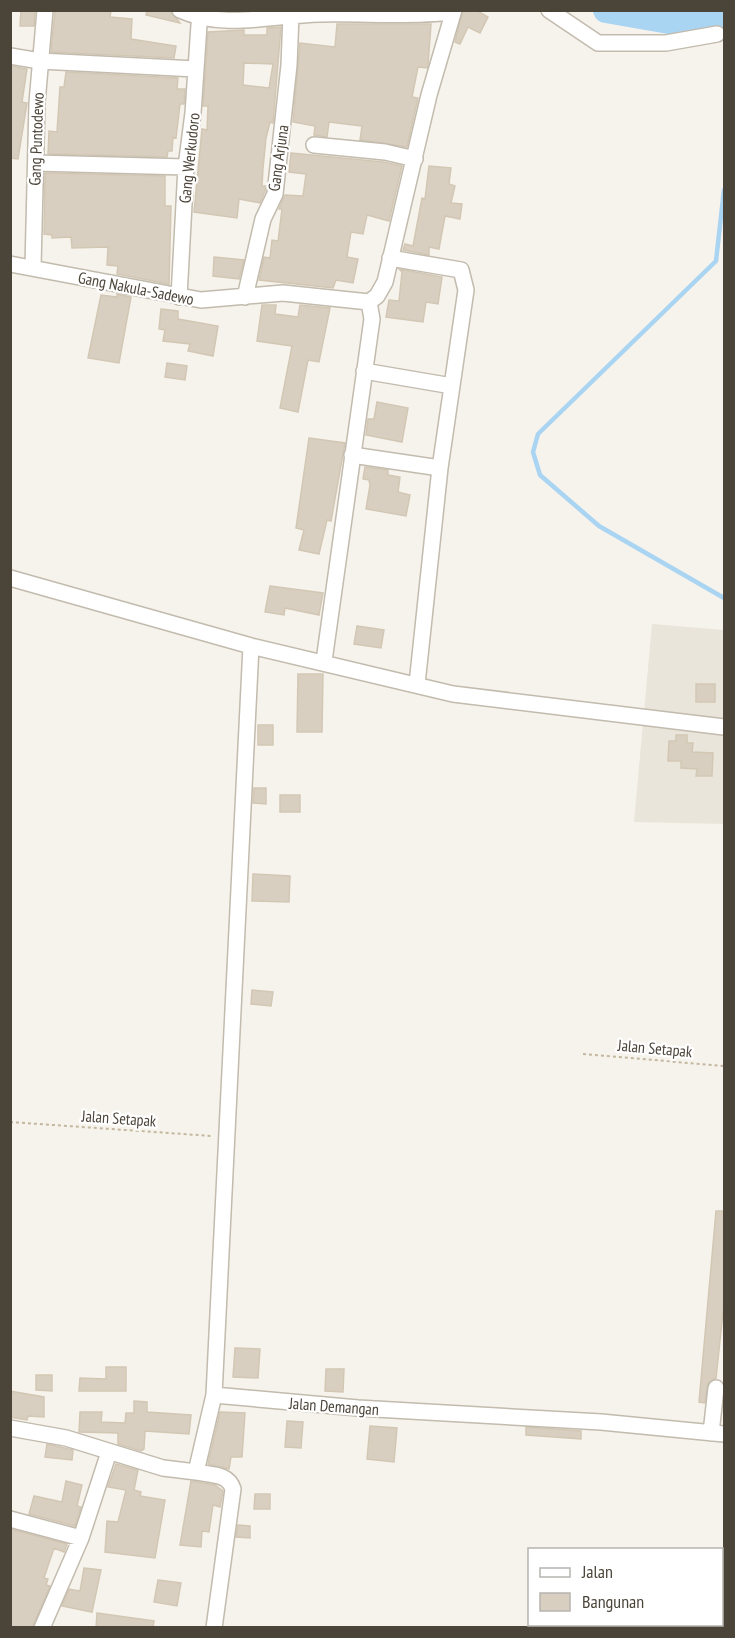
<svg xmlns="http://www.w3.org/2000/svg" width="735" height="1638" font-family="'PT Sans Narrow',sans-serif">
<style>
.residential{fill:#eae5da}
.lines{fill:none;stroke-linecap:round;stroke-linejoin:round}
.stream{stroke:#a9d4f2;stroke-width:4.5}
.river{stroke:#a9d4f2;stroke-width:26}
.building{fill:#d8cfc1;stroke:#d3c7b4;stroke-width:1.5;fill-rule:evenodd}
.minor-casing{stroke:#c2bbae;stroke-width:18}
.path{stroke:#c4b79f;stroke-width:2;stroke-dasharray:3 3;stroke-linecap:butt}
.minor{stroke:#fff;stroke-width:15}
.labels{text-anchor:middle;stroke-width:4.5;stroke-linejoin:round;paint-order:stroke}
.street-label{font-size:16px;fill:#4b4439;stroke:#fff}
</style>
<rect width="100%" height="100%" fill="#f6f3ec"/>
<path class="residential" d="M652 624 724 630V824L634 822Z"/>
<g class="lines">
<path class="stream" d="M724 190 716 261 538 434 533 452 540 475 599 526 724 598"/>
<path class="river" d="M606 10 669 21 724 14"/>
</g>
<path class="building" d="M21 10H35L34 26H20Z
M55 10H111L110 17 132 19 131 39 176 46 174 58 51 52Z
M147 10H170L180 23 146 15Z
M463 10H476L488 17 480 33 468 27 460 44 455 42Z
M337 24H431L428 65 427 68 418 67 412 97 418 98 407 147 360 140 362 126 329 122 327 137 314 135 315 126 293 122 300 43 335 47Z
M281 27 273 123 270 122 266 138 263 168 262 186H266L265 191 260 203 239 199 237 218 194 212 202 129 207 130 208 106H203L208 32 244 30V35H267V28ZM244 63 273 64 269 88 243 85Z
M10 66 27 69 22 102 27 103 18 159 10 158Z
M66 72 178 78 177 89H185L184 104H180L176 138 173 137 172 151H168L167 157 48 154 49 131 57 132 60 87H64Z
M291 153 383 162 402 166 389 221 367 215 363 234 351 232 347 257 358 259 353 283 336 280 333 288 259 280 264 257 270 258 272 240 278 241 282 209H279L285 195 303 196 306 174 289 172Z
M429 166 451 168 449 184 455 186 451 203 462 204 460 219 445 216 439 249 429 247V255L403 250 405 244 413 246 422 198 425 199Z
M45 173 165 176V206H171L169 284 117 274 118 266 107 265 108 247 72 248 71 237 52 238V235L44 234Z
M214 257 244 260 239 279 213 276Z
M399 269 442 277 438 304 426 302 423 322 386 317 389 300 399 301 402 272Z
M117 294 131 297 119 363 88 358 101 295 117 297Z
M262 305H276L275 314 298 317 300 305 330 308 319 362 308 360 298 412 280 408 292 346 257 341Z
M161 309 178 311V319L218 326 213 356 188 351 190 344 163 341 165 330 159 329Z
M167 363 187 366 185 380 165 377Z
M377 402 408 408 402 442 366 435 368 419H374Z
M309 438 345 443 331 521 327 520 319 554 299 550 304 530 296 528Z
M365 467 388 470V475L400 477 398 492 410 495 406 516 366 509 370 485 369 480 363 479Z
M270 586 323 593 319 615 285 608 284 615 265 612Z
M357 626 384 630 381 648 354 644Z
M298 674H323L322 732H297Z
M696 684H715V702H696Z
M258 725H273V745H258Z
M676 735H687V743H693L692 752 713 753 712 776H696L697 769 681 768V761H668L669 741H676Z
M254 788H266V804L253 803Z
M280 795H300V812H280Z
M253 874 290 876 289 902 252 901Z
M252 990 273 992 271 1006 251 1004Z
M716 1211H724V1303L716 1378 708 1383 705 1403 699 1402Z
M235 1348 260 1349 258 1378 233 1377Z
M106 1367H126V1391H79L80 1378 106 1379Z
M326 1369H344L343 1392 325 1391Z
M36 1375H52V1391L36 1390Z
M10 1391 44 1397V1417L28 1416 27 1420 10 1417Z
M134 1401 147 1402V1412L191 1415 189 1434 145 1431 144 1449 141 1451 118 1444V1433L79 1432 80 1412H102L101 1422 125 1423 126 1413H134Z
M220 1412 245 1413 242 1457H231L229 1469 208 1464Z
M287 1421 303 1422 301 1448 285 1447Z
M370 1426 397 1428 394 1462 367 1459Z
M526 1427 581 1431V1439L526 1435Z
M47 1444 73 1450 72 1460 45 1457Z
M116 1464 138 1470 134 1490 141 1492 140 1496 165 1500 155 1558 105 1552 107 1521 118 1522 126 1490 108 1487Z
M66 1481 82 1485 77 1506 81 1507 75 1526 29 1514 34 1496 62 1502Z
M191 1481 215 1485 223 1491 220 1507 213 1505 209 1532 202 1531 201 1547 180 1545Z
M255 1494H270V1509H254Z
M238 1525 250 1526V1538L236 1537Z
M10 1529 67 1544 64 1552 54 1548 44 1578 48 1579 46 1585 50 1586 32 1628H10Z
M84 1568 101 1570 92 1612 62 1606 69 1589 80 1591Z
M158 1580 181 1583 177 1606 154 1602Z
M97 1613 154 1621 153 1628H96Z"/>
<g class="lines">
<g class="minor-casing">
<path id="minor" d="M180 10C224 30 273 15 320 14 365 13 409 17 453 12
M549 10 598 43H666L717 34
M10 56 40 61 196 69
M314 145 385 152 415 159
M36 163 186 167
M390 258 461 270 466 290 440 468
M10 264 201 300 283 293 369 302
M33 267 37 103 45 10
M179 297 186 167 193 113 200 10
M245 297 263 219 275 194 289 65 291 15
M364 371 452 386
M352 455 440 468 417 684
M10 578 251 646 453 694 724 727
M324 661 372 319 369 302 377 296 385 282 429 95 454 10
M214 1395 251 646
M10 1428 66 1438 163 1468 196 1472 214 1395 358 1408 601 1422 724 1434
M711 1433 716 1388
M196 1472C210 1475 228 1473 233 1489L214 1628
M10 1519 81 1538
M42 1628 81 1538 109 1452"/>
</g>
<path class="path" d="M583 1054 724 1066
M10 1122 212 1136"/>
<use href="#minor" class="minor"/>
</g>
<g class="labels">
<g class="street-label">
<text transform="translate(36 139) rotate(-88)" y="6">Gang Puntodewo</text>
<text transform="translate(189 158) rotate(-84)" y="6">Gang Werkudoro</text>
<text transform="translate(278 158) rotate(-82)" y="6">Gang Arjuna</text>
<text transform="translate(136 288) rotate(11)" y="6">Gang Nakula-Sadewo</text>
<text transform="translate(655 1048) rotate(5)" y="6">Jalan Setapak</text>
<text transform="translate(119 1118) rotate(4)" y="6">Jalan Setapak</text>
<text transform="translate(334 1406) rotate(4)" y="6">Jalan Demangan</text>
</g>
</g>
<rect width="735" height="1638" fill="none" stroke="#4b4439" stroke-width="24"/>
<rect x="528" y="1548" width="195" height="78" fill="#ffffff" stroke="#b7b4b0" stroke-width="1.5"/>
<rect x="540" y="1568" width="30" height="9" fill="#ffffff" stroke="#b7b4b0" stroke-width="1.5"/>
<text x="582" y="1578" font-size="18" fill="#4b4439">Jalan</text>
<rect x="540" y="1593" width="30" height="18" fill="#d8cfc1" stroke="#b7b4b0" stroke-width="1.5"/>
<text x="582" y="1608" font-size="18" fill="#4b4439">Bangunan</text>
</svg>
